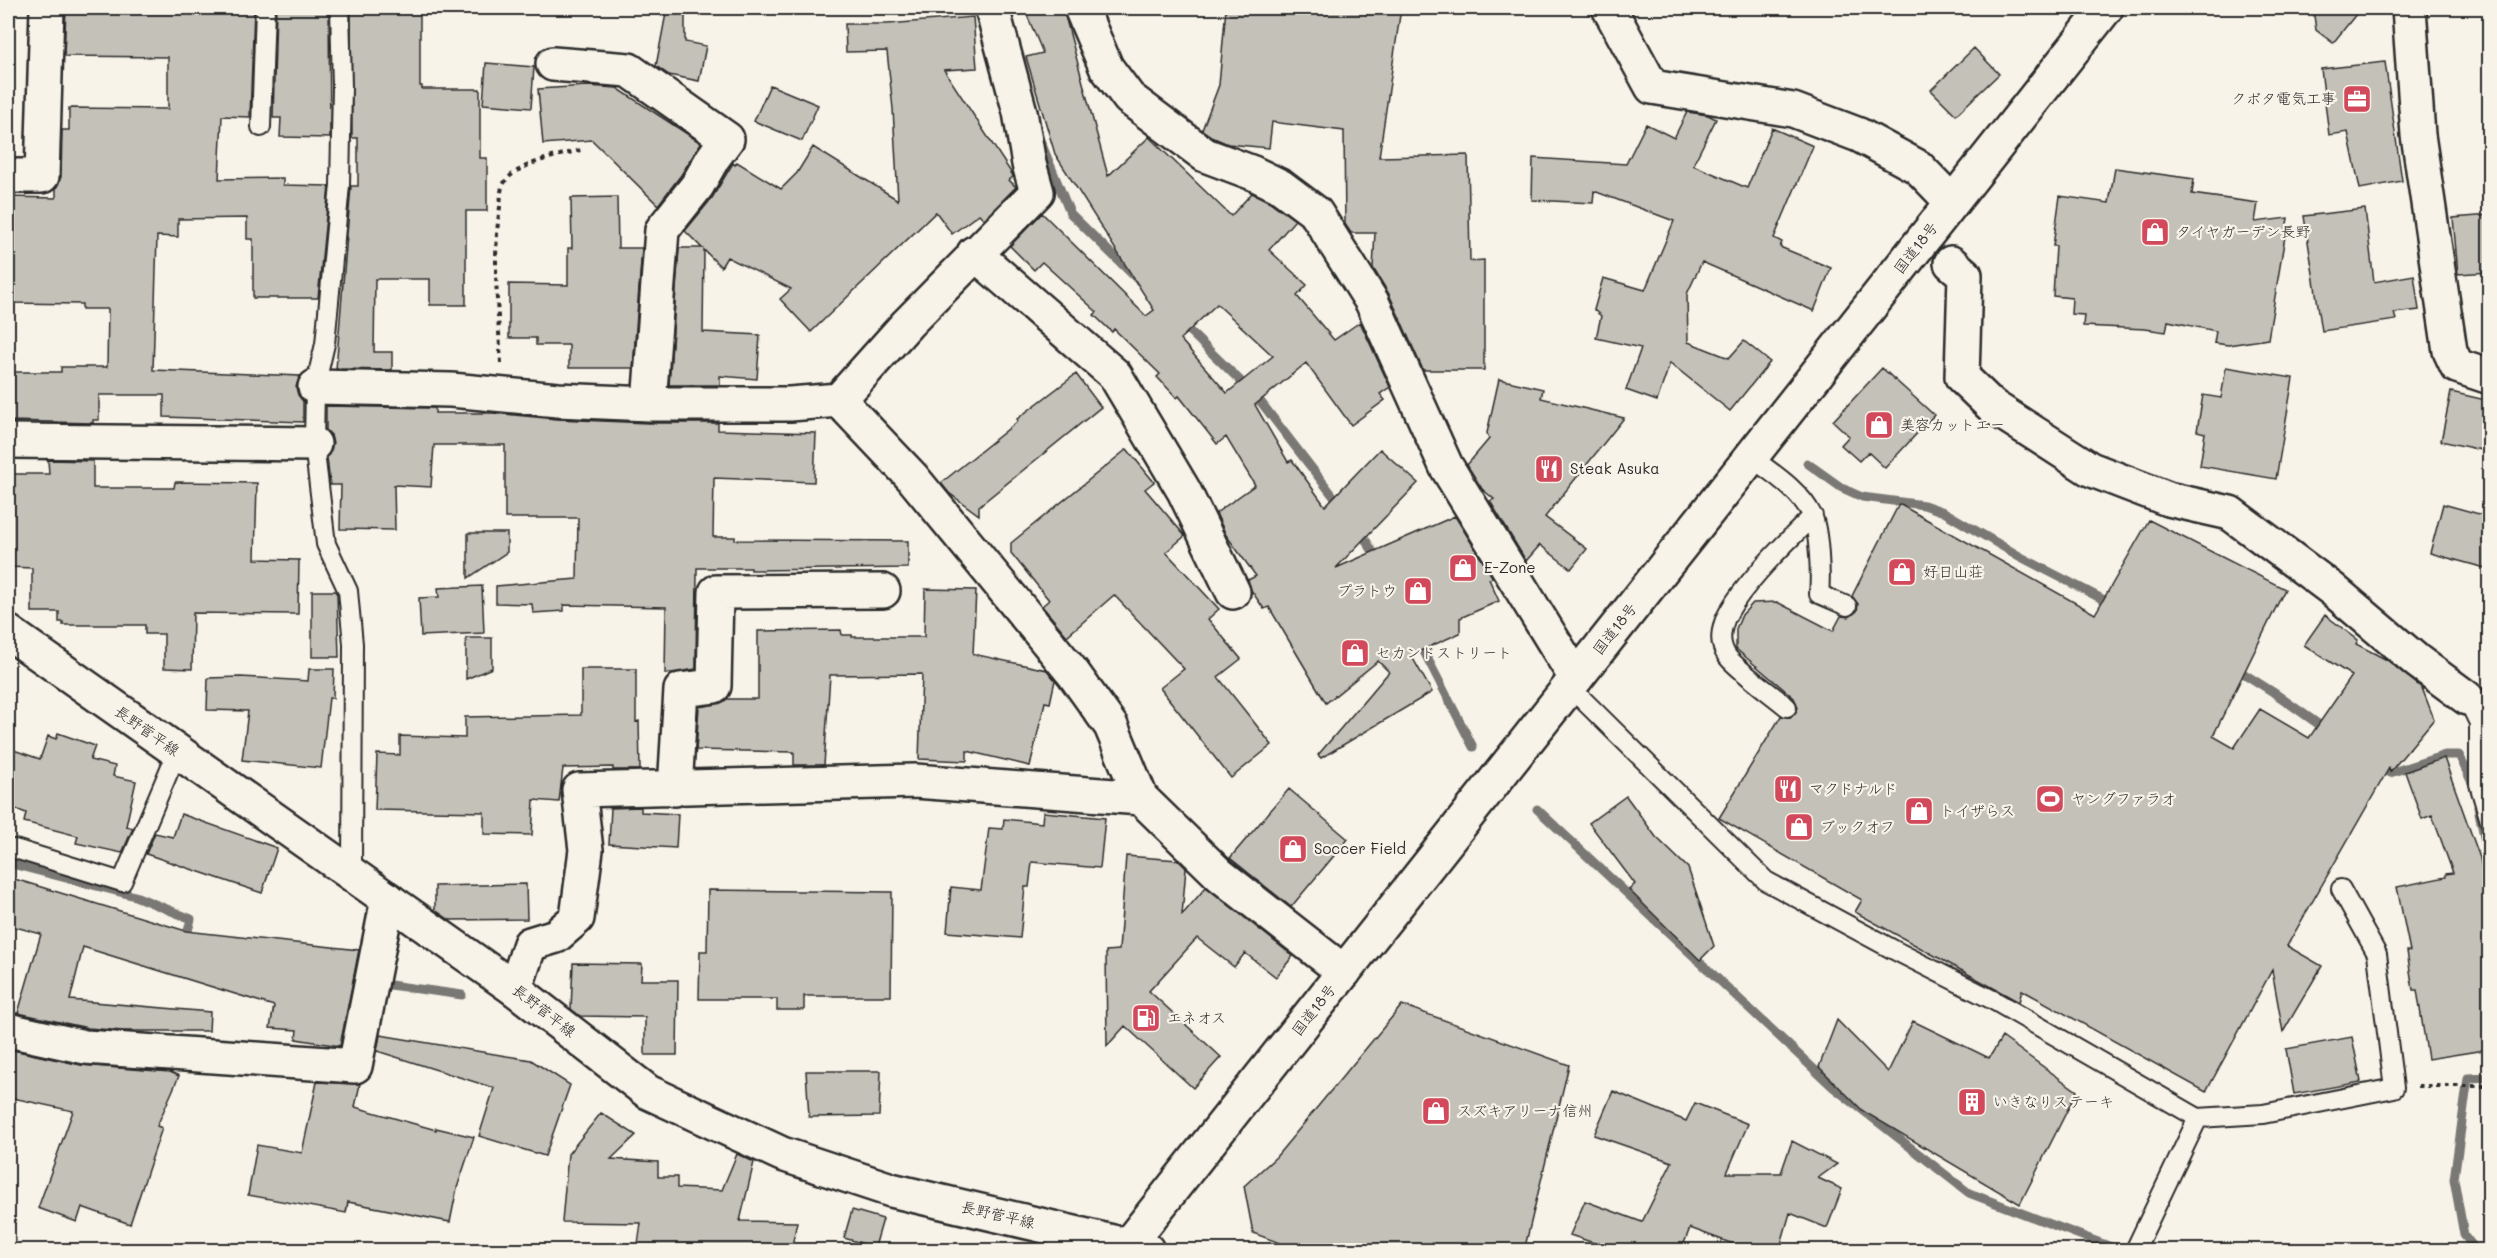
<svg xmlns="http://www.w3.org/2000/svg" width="2497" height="1258" font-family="Mali,'Klee One',sans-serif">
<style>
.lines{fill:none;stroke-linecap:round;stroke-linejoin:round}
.stream{stroke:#7a7874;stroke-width:9}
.building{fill:#c4c1b9;stroke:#2b2b2b;stroke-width:1.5;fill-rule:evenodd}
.lane-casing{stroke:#2b2b2b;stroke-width:22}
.street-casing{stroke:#2b2b2b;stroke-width:38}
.primary-casing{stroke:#2b2b2b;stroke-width:38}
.highway-casing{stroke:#2b2b2b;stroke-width:38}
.path{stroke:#2b2b2b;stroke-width:4;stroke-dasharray:4.5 4.5;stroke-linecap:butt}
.lane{stroke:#f7f3e8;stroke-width:18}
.street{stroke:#f7f3e8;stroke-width:33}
.primary{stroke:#f7f3e8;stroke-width:33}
.highway{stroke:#f7f3e8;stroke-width:33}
.labels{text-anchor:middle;stroke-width:4.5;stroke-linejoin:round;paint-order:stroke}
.poi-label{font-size:15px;fill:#2b2b2b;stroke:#f7f3e8;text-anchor:start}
.street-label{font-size:15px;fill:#2b2b2b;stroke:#f7f3e8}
</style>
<rect width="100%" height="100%" fill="#f7f3e8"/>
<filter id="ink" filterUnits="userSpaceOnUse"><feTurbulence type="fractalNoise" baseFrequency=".0167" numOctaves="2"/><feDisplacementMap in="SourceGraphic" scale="12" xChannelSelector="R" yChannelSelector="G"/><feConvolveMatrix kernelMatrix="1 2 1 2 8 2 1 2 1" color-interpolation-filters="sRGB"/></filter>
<g filter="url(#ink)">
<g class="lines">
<path class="stream" d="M1038 135 1070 213 1139 281
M1181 323 1257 397 1341 506
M1807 463 1842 488 1862 497 1924 505 1944 512 2019 556 2114 605
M1359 529 1378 560
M1418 640 1473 747
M2235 668 2273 692 2328 731
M2378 767 2390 773 2445 755H2459L2474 787
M2478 807 2490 866
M1537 809 1833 1087 1969 1193 2119 1250
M8 863 135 896 191 919 185 943
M383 984 462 995
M2476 1250 2464 1235 2454 1179 2468 1078 2490 1077"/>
</g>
<path class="building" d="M66 8H254L250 117 222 116 219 179 283 178V185L329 186 318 298H253V239H247V218L178 219V237L157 236 153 370 300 376 296 387 298 395 303 401V422L164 417V395H99V420H93V423L8 421V372H61V367H107L108 309H82V304L8 303V197L56 198V187L61 177 62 130H69V108L168 109V57L64 56Z
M276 8H329L330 138 280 137 281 118H273Z
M351 8H420V86H422V89H480V158H487V211H466V305H430V279H375L374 352H392V370L336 369 351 186H358V138H352Z
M667 8H685V42L706 46 699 81 669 75 656 66Z
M1024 8H1063L1108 176 1149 137 1231 216 1252 193 1270 202 1295 220 1269 250 1307 285 1297 296 1334 340 1360 322 1390 387 1380 394 1385 400 1351 425 1306 363 1255 405 1288 462 1292 460 1325 506 1380 449 1418 483 1336 568 1455 516 1493 578 1489 579 1499 601 1460 618V633L1411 655 1432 692 1321 758 1318 755 1389 672 1378 661 1326 703 1269 607 1264 609 1251 590 1248 580 1256 576 1226 535 1216 513 1255 485 1226 437 1217 444 1179 396 1177 398 1157 377 1160 374 1114 329 1112 332 1094 315 1097 312 1042 262 1034 270 1010 246 1042 213 1146 316 1154 310 1055 154 1026 57 1043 53ZM1217 304 1273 356 1227 393 1180 339Z
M1226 8H1401L1379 157 1468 155 1470 261 1484 260V370H1423L1389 294 1373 268 1375 233H1351L1345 224 1344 131 1272 122 1269 148 1228 144 1214 138 1202 130 1219 85Z
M2313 8H2361L2333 43 2316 30Z
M973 17 977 68 944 70 1012 174 1013 177 1009 180 1016 187 984 219 979 214 952 234 936 212 811 332 780 299 791 289 727 257 721 267 704 250 703 332 760 335 757 379 720 376V385H669L679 248H702L685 231 712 198 733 163 735 165 737 162 781 189 797 173 813 147 898 200 893 109 887 51 846 52 845 24H888Z
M1974 48 1999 74 1956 115 1931 90Z
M2385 62 2402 181 2360 189 2348 132 2329 135 2321 69Z
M486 63 534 67 531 108 483 104Z
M770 85 818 105 802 141 754 121Z
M587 86 617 88 701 143 681 175 658 205 592 140 543 144 538 89Z
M1687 112 1708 115 1716 119 1693 165 1747 188 1772 128 1813 146 1774 238 1782 242 1780 247 1831 268 1814 311 1702 262 1687 294 1688 342 1729 358 1744 341 1770 362 1730 411 1670 363 1657 401 1626 390 1641 348 1596 338 1601 316 1594 310 1603 278 1645 290 1674 221 1594 191 1593 203 1532 200 1533 158 1626 164 1646 124 1674 138Z
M2115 168 2194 179 2192 194 2258 203 2255 222 2288 218 2268 339 2228 345 2214 343 2216 331 2168 321 2166 332 2145 329 2083 326 2084 315 2071 314 2072 298 2053 296 2056 246H2053L2060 196 2109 203Z
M617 197 618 248H642L633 368H569V345H536V338H509V284L568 285V248H572L571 198Z
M2365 209 2374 282 2414 275 2419 310 2394 313 2396 320 2322 331 2304 216Z
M2490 215V272L2458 274 2453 218Z
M2226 367 2293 378 2276 479 2200 466 2205 433 2197 431 2203 395 2221 398Z
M1882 368 1934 415 1885 468 1868 452 1859 461 1841 445 1849 436 1833 421Z
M1076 374 1101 407 979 506V515L949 493 941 483 1018 421 1017 419Z
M1499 379 1543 389 1541 398 1624 418 1545 517 1587 549 1571 569 1540 545 1526 561 1490 501 1494 499 1482 489 1467 465 1489 439 1487 433Z
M2451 392 2490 401V452L2441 441Z
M326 406 435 408V413H493L556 419 648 423H718V430L816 433 814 482 714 478 713 537H735V540L908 541V568L751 570V568H697L696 669 665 674 666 607 564 605V611L533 613 532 604 496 603V586L577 579 578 518H505V445H434L431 487 394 485 395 530 340 529 341 485H330L327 457 333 444 331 435 326 430Z
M1127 449 1154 482 1145 489 1185 536 1166 552 1219 609 1208 619 1241 659 1218 677 1272 745 1231 778 1160 688 1184 669 1114 595 1067 636 1042 606 1049 600 1011 553V543Z
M48 460 93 461V488H174L175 482 257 483 255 559 299 560 298 614 193 613 192 669 164 668V634H145V625H63V622H59V612H32V568L8 567V474H49Z
M1899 504 2095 614 2149 520 2285 589 2213 736 2234 748 2260 709 2309 738 2352 676 2304 645 2325 615 2358 640 2356 644 2387 660 2422 688 2434 719 2390 772 2389 768 2287 946 2322 966 2283 1032 2272 970 2206 1092 2022 990 2019 1002 1855 912 1862 900 1719 818 1781 716 1791 717 1798 708 1794 698 1736 649V629L1742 615 1753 603 1777 602 1833 631 1841 616 1849 617 1857 611 1858 604 1852 596Z
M2443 504 2490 517V550L2485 568 2430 553Z
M468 533H507V552L468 578Z
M482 586 484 633 421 636 419 598 439 597 438 588Z
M925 589 976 590 973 654 1047 670 1055 680 1050 703 1045 702 1030 766 967 751V761L919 759 922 674 830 675 824 765H794V752L696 750 699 707 717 704 727 699H758V631L841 630 842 635H852V637H924Z
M312 591H335L337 594 339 657H312Z
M466 638H492V668L466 679Z
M309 669H334L333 698H329L321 768 242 760 248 711 207 710 208 678 241 677 308 681Z
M581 669H636V722L639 721 640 770H613V767L563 768 559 802 534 800 532 835 484 834V812L375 810 377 754 400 755V736L465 738V717L581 715Z
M58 733 95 746 90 760 115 766 113 776 136 781 126 826 133 828 122 853 76 843 78 836 24 822 26 813 8 806V748L40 759 48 736 56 739Z
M2444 758 2480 858 2490 923V1049L2428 1059 2417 990H2413L2407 951H2410L2397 887 2446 877V874L2453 873 2432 815 2422 819 2405 772Z
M1289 789 1348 839 1291 907 1230 858Z
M1626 796 1656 837 1688 868 1714 946 1700 960 1629 890 1635 884 1589 823Z
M641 807V812L678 814 676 848 609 844 611 808Z
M1043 812 1105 818 1100 868 1032 862 1029 887H1025L1020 938 947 932 951 887 981 890 989 828 1003 829 1004 819 1042 823Z
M181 814 277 848 262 893 146 854 155 833 173 837Z
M1126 856 1178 860 1186 868 1182 915 1206 887 1293 956 1276 977 1245 953 1234 967 1197 938 1149 991 1221 1057 1193 1088 1125 1026 1107 1046 1106 951 1119 950Z
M8 877 186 931 359 950 340 1046 296 1039 297 1030 270 1028 274 1006 83 947 70 1000 210 1012 209 1031H123L88 1028 18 1013 41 934 8 925Z
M526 884 527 919 450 920 435 910V886Z
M708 890 892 892 891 996H804V1010H777V999H699L700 951H707Z
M573 963 642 964 641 980H678L677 1055H645V1017L580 1016 571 1009Z
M1402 1005 1569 1065 1524 1251H1301L1253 1233 1244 1186 1276 1157Z
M1837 1020 1888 1072 1913 1021 1989 1058 2002 1037 2077 1091 2020 1204 1863 1111 1819 1067Z
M380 1035 531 1060 570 1085 545 1156 479 1136 494 1088 377 1051Z
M2352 1037 2361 1082 2294 1094 2286 1049Z
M8 1049 81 1065 170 1072 179 1076 157 1126 162 1128 130 1224 82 1207 77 1222 38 1208 73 1111 8 1097Z
M806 1071H881L879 1116 809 1117Z
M317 1082 360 1084 355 1107 436 1130V1128L474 1137 457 1188 450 1222 348 1202 346 1213 248 1195 257 1145 302 1153Z
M1613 1091 1686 1121 1695 1103 1748 1124 1727 1173H1781L1792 1141 1837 1164 1818 1178 1842 1189 1827 1228 1790 1213 1779 1251H1752L1690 1228 1681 1251H1618L1570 1235 1585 1201 1642 1222 1672 1162 1594 1135Z
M601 1113 636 1135 611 1159 658 1162V1177H677V1188L722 1190 737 1154 754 1162 740 1221 797 1222 791 1251H637L641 1223 562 1222 568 1154Z
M852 1210 883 1219 875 1247 844 1238Z"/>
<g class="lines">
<g class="lane-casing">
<path id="lane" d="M340 8 342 87 340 185 325 344 315 387 314 444 326 544 348 591 353 644 352 874
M261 127 265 8
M1751 457C1772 473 1800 490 1812 515 1819 530 1821 576 1819 594L1847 606
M1570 687 1766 881 1894 950 1993 1000 2198 1118 2263 1114 2394 1088 2377 954 2341 889
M2467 698 2479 723V784L2490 821
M1787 707C1773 695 1736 669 1727 656 1721 647 1720 636 1723 626 1730 596 1790 538 1813 516
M8 850 15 849 122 882 177 752
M2135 1250 2198 1118"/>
</g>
<g class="street-casing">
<path id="street" d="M992 8 1020 112 1029 164 1037 192 907 324 839 400 912 477 1073 673 1111 726 1141 798 1220 875 1344 972
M1081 8 1106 67 1129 98 1205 155 1253 173 1280 186 1316 213 1372 302 1446 466 1576 678
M1609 8 1652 87 1793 110 1859 135 1918 167 1952 202
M2409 8 2418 135 2450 351 2457 366 2490 377
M553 64 629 70 727 139 713 158 697 186 662 230 649 404
M8 176H42L47 8
M974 253 1115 375 1184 491 1233 592
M1951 263 1965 275 1962 377 1992 406 2090 469 2168 499 2230 513 2332 589 2417 661 2467 698
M315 387 451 390 558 400 649 404H790L839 400
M8 441 314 444
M675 789 681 690 714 686 716 592 883 591
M515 989 530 944 556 936 577 918 586 850 579 790 915 781 1141 798
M8 1030 85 1047 355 1066 388 899"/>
</g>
<g class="primary-casing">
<path id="primary" d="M8 632 515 989 648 1092 782 1154 891 1190 1147 1250"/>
</g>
<g class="highway-casing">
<path id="highway" d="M1124 1250 2106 8"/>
</g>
<path class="path" d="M501 363C498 312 492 258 500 207 501 201 500 190 503 185 513 164 560 155 581 150
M2418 1086H2490"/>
<use href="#lane" class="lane"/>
<use href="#street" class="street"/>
<use href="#primary" class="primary"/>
<use href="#highway" class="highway"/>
</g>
</g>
<defs>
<g id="office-square" transform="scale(1.5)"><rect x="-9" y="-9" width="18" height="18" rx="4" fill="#d1495b" stroke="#f7f3e8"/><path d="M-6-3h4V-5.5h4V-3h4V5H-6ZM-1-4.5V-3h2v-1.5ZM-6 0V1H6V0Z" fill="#fff"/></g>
<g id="shop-square" transform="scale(1.5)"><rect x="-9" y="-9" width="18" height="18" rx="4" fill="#d1495b" stroke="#f7f3e8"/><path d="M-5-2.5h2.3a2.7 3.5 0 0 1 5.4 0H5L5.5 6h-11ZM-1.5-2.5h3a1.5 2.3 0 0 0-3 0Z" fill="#fff"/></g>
<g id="restaurant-square" transform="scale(1.5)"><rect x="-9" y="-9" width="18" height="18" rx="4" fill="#d1495b" stroke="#f7f3e8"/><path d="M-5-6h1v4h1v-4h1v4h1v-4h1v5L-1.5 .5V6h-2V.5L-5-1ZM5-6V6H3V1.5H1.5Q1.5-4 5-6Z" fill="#fff"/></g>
<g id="stadium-square" transform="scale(1.5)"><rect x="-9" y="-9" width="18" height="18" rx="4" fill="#d1495b" stroke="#f7f3e8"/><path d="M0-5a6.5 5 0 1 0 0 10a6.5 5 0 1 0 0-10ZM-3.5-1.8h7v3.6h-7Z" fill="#fff"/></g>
<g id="fuel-square" transform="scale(1.5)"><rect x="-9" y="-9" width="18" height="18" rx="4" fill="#d1495b" stroke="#f7f3e8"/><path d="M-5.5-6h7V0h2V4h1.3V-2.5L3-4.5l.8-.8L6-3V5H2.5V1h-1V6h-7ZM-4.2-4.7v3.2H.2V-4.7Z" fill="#fff"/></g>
<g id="building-square" transform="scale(1.5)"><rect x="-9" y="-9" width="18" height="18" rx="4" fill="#d1495b" stroke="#f7f3e8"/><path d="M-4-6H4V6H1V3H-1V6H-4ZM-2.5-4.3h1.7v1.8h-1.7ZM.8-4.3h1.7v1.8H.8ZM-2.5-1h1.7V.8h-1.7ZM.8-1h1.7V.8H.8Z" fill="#fff"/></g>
</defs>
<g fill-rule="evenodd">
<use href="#office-square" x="2357" y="99"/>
<use href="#shop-square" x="2155" y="232"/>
<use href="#shop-square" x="1879" y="425"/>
<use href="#restaurant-square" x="1549" y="469"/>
<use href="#shop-square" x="1463" y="568"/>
<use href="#shop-square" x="1902" y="572"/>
<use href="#shop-square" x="1418" y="591"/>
<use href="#shop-square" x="1355" y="653"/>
<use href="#restaurant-square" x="1788" y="789"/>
<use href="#stadium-square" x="2050" y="799"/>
<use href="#shop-square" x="1919" y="811"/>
<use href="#shop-square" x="1799" y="827"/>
<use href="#shop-square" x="1293" y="849"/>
<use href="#fuel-square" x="1146" y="1018"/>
<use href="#building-square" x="1972" y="1102"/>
<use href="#shop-square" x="1436" y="1111"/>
</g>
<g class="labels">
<g class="poi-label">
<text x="2336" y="104" text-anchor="end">クボタ電気工事</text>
<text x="2176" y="237">タイヤガーデン長野</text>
<text x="1900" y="430">美容カットエー</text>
<text x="1570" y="474">Steak Asuka</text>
<text x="1484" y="573">E-Zone</text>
<text x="1923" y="577">好日山荘</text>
<text x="1397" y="596" text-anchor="end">プラトウ</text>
<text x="1376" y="658">セカンドストリート</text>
<text x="1809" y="794">マクドナルド</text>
<text x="2071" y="804">ヤングファラオ</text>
<text x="1940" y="816">トイザらス</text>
<text x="1820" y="832">ブックオフ</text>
<text x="1314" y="854">Soccer Field</text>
<text x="1167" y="1023">エネオス</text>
<text x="1993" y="1107">いきなりステーキ</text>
<text x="1457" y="1116">スズキアリーナ信州</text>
</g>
<g class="street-label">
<text transform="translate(1916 248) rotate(-52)" y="5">国道18号</text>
<text transform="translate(1615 629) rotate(-52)" y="5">国道18号</text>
<text transform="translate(147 731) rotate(35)" y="5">長野菅平線</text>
<text transform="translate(1314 1010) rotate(-52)" y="5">国道18号</text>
<text transform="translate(544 1011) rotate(38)" y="5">長野菅平線</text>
<text transform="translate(998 1215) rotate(13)" y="5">長野菅平線</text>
</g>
</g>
<rect width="2497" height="1258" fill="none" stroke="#f7f3e8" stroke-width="30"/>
<rect x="15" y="15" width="2467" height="1228" fill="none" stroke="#2b2b2b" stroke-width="2" filter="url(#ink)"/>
</svg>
